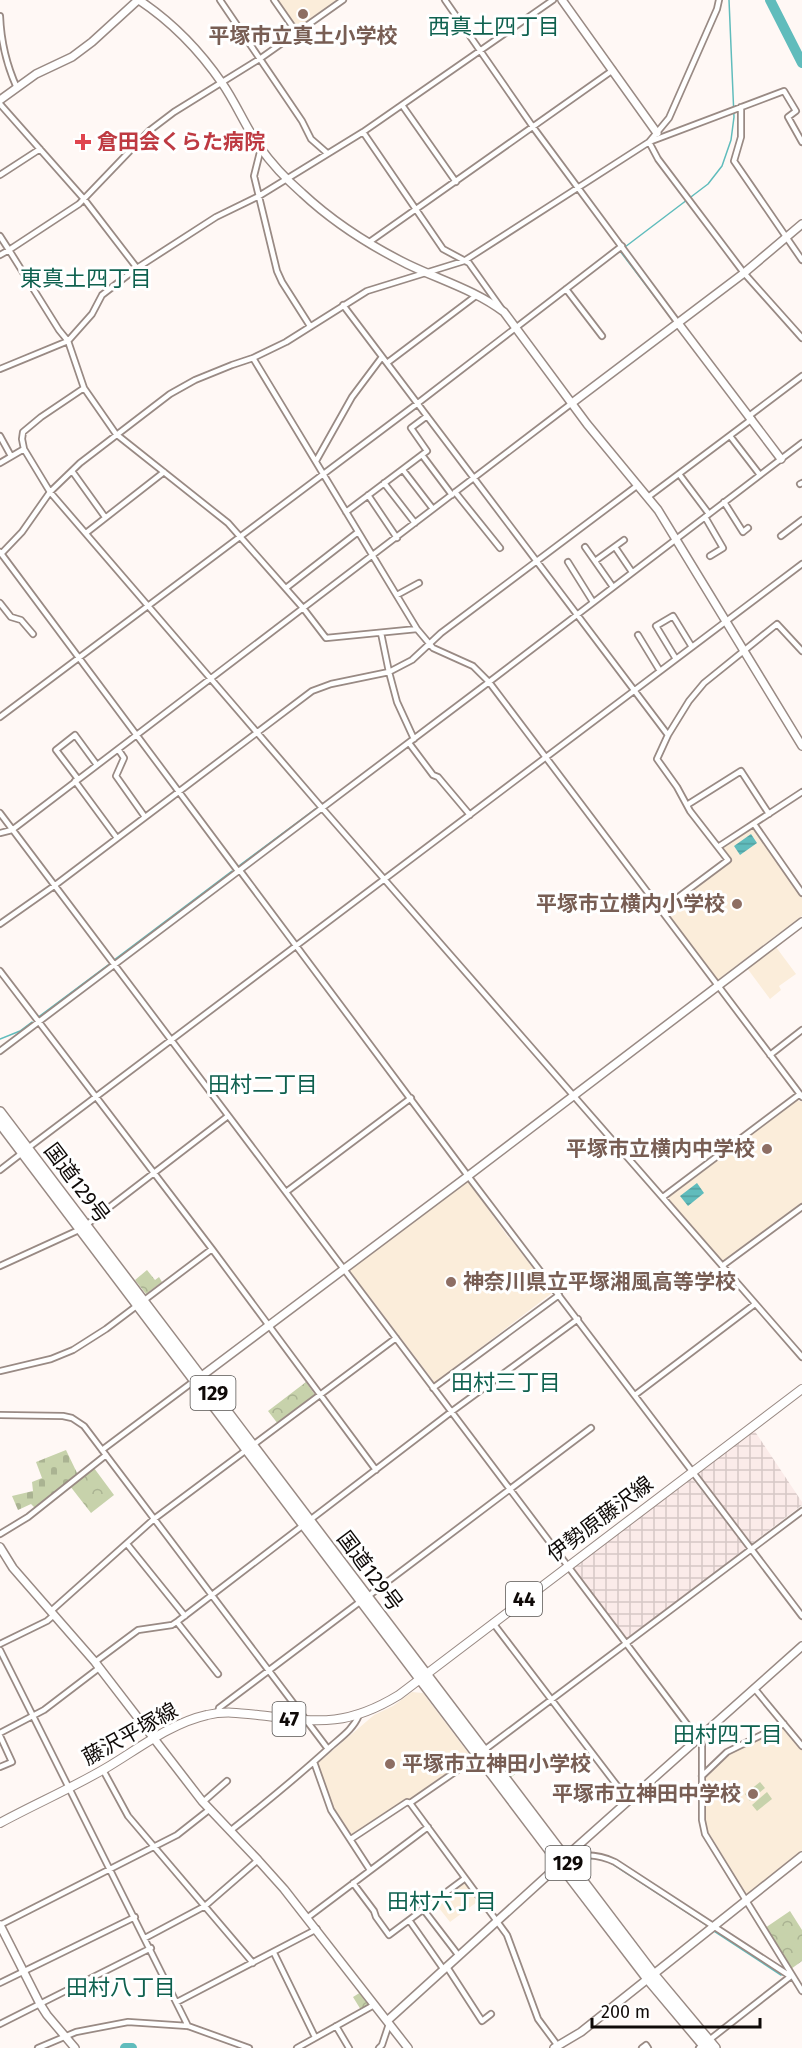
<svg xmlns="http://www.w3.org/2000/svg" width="802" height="2048" font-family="'Fira Sans','Noto Sans JP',sans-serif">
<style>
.industrial{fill:url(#industrial-grid)}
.education{fill:#fbedda}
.cemetery{fill:url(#cemetery-stones)}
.park{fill:url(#park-crowns)}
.garden{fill:#c7d2ab}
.water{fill:url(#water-rules)}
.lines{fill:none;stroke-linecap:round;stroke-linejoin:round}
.stream{stroke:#60bcbc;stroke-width:1.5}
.river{stroke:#60bcbc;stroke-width:10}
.street-casing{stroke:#998a84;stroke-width:8}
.secondary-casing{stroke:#998a84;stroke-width:10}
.primary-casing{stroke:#998a84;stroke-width:10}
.highway-casing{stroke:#998a84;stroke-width:12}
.street{stroke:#fff;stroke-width:4.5}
.secondary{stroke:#fff;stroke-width:7}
.primary{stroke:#fff;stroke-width:8}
.highway{stroke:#fff;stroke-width:9}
.education-dot{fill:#8d6e63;stroke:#fff;stroke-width:2}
.health-dot{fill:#e0444e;stroke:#fff;stroke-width:2}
.labels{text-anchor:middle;stroke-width:6;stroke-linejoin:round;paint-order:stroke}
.shield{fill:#fff;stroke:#575452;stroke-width:1.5}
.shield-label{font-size:20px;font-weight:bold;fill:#0f0a08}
.education-label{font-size:21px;font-weight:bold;fill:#785e54;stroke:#fff;text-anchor:end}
.health-label{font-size:21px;font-weight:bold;fill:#be3a42;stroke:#fff;text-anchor:start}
.street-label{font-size:21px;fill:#0f0a08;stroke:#fff}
.neighbourhood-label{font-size:22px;fill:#0f614f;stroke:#fff}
</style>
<defs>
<pattern id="industrial-grid" width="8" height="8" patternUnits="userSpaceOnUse" patternTransform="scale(1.5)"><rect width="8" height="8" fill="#fbebe9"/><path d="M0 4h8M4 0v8" fill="none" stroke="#d6c8c6"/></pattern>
<pattern id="cemetery-stones" width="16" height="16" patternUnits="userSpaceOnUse" patternTransform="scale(1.5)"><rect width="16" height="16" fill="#c7d2ab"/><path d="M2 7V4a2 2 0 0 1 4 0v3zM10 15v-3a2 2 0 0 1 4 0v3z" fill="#aab392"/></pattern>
<pattern id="park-crowns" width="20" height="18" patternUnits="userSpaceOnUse" patternTransform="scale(1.5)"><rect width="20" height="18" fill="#c7d2ab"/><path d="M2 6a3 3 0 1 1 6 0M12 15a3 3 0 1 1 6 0" fill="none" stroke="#aab392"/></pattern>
<pattern id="water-rules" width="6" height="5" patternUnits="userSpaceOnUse" patternTransform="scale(1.5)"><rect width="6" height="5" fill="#60bcbc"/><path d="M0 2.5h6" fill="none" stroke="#52a0a0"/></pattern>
</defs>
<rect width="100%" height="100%" fill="#fff8f5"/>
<path class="industrial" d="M754 1430 802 1502V1505L751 1544 697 1472Z
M691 1477 746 1548 627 1641 572 1568Z"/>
<path class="education" d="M276 0H341L298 29H296Z
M751 827 754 828 802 898V916L719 979H716L665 911V909L725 864 730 862 721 847Z
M776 947 796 974 779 986 781 990 770 999 747 968Z
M797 1100 802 1102V1205L727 1262 721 1261 669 1201V1196Z
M468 1181 508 1237 510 1238 552 1293 435 1383 350 1271V1269Z
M412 1692 423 1693 469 1754 464 1758 467 1762 354 1836 352 1835 334 1808 317 1765 318 1763 374 1715 393 1706Z
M782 1727 786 1728 802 1749V1852L747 1895 707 1830 705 1823V1775L724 1758 735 1751Z
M462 1882H464L478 1899 477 1902 450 1922 435 1903Z"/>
<path class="cemetery" d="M66 1450 78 1475 36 1509 31 1504 18 1510 12 1496 33 1491 32 1482 42 1478 36 1462Z"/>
<path class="park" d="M147 1270 155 1280 159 1277 162 1282 146 1294 135 1280Z
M306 1382 315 1395 278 1424 268 1411Z
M94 1468 114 1495 91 1513 70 1486Z
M519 1759 525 1767 510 1778 505 1771Z
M790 1911 802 1930V1961L791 1969 765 1928Z
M361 1992 371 2004 361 2010 353 1997Z"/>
<path class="garden" d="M760 1782 765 1788 750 1801 745 1794Z
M767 1792 772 1799 757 1811 752 1805Z"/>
<path class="water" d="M751 834 757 843 740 855 734 846Z
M697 1183 704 1193 688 1206 680 1196Z"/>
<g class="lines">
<path class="stream" d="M625 247 708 184 722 166 731 140 734 117 729 0
M621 250 620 251 674 322
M240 865 318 807
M114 960 232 871
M37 1018 108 965
M0 1039 20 1031 32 1022
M576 1860 598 1858 611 1863 708 1926
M714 1931 781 1975"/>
<path class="river" d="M770 0 802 63
M125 2048H132"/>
<g class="street-casing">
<path id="street" d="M220 0 302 121 311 139 327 153
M274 0 297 33
M445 0 533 127 678 323
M0 16C1 42 6 64 17 88
M0 104 84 199 137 268
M402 105 456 182
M741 107V137L734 161 802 260
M363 132 443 249 469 263 501 308
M802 142 788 117 796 111 784 91 649 142 658 159 744 273 802 338
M261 148 254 176 277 271 282 282 310 326
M0 175 40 149
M0 236 9 250 79 204 149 131 174 112 261 58 343 0
M368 243 613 70
M0 255 9 250 59 330 68 341 84 388 116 434 228 523 303 608 326 638 417 629 433 648 473 666 489 682 802 1097
M566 289 602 336
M343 305 668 735 657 759 677 787 690 811 728 860 661 910
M253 358 417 629
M387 363 477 295
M0 369 68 341 92 314 102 295 137 268 216 217 259 196 363 132 553 0
M84 388 41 417 23 432 22 439 24 449 50 492 322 808 802 1357
M749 416 802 376
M0 436 11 456
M730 436 760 475
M422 455 452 495
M316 461 352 397 382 357
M0 463 24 449
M403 470 433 509
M72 471 105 517
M679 474 709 514
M384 483 415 523
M800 484 802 483
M455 492 500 548
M368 495 397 538
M648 497 752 419
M724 502 743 532 748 528
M346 512 427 451 411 428 427 416
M705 517 723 548 710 556
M86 533 164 472
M781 536 802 520
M585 547 613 587
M615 547 632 572
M0 552 238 871 241 872 468 1176 802 1616
M1 554 22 532 50 492 80 463 170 394 195 380 232 365 253 358 286 342 367 291 464 261 649 142 669 118 717 9 719 0
M595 561 624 540
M568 562 593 602
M286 588 358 532
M397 595 419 583
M0 603 11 617 21 620 33 634
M638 635 660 671
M676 659 656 626 673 616 692 647
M0 717 418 403 622 246
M668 735 689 701 704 683 777 624 802 651
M414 739 397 702 389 672 412 660 441 633 638 485
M409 743 433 775 438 777 470 815
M118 749 124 758 116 776 145 817
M78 779 56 750 75 735 97 765
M75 781 117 838
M687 805 741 771 769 814
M0 813 702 1744V1820L705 1834 802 1991
M754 824 802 893
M0 833 12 830 572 403
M718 847 802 792
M0 924 54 886 312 691 331 684 389 672 381 633
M0 971 212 1249 376 1470
M0 1051 489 682 802 443
M770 1055 802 1030
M28 1148 802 564
M0 1170 22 1153
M286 1192 411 1098
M663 1197 800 1094
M0 1266 81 1229 228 1116
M722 1266 802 1207
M0 1371 51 1359 73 1350 106 1329 212 1249
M433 1388 559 1295
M635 1395 755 1304
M0 1415 63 1416 72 1418 84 1426 328 1749
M102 1450 194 1381
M0 1534 28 1517 106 1455
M127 1544 185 1616
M367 1597 591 1428
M51 1611 154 1519 396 1338
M177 1622 218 1674
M493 1623 628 1800
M0 1644 47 1621 54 1615
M0 1650 188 2026
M95 1662 138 1630 172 1625 178 1621 451 1412 578 1319
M754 1688 802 1746
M218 1713 219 1708 361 1601
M0 1733 44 1710 99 1668
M0 1736 12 1762 0 1767
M483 1751 802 1511
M478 1756 410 1803 507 1935 538 2019 558 2046
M314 1762 331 1810 370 1870
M103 1770 128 1816 253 1963
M702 1776 727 1752 784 1724
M203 1802 227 1781
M230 1831C263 1805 296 1778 328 1749 340 1738 353 1730 359 1715
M351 1839 407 1802 410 1803
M565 1859C583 1853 598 1854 615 1862L790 1976
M353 1883 374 1911 376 1917 389 1935 464 1879
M423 1909 459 1956
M307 1918 428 1827
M409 1920 444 1970
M0 1925 177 1835 210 1809
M145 1938 205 1906 258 1860
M274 1953 315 2037
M447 1967 482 2021 491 2014
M0 1983 135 1917
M177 2002 317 1929
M0 2024 151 1948
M336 2026 349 2048
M38 2048 76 2032 128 2022 188 2026 249 2048
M297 2048 374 2005
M379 2048 382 2045 389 2024
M642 2048 646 2045 648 2048
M699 2048 791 1976"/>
</g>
<g class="secondary-casing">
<path id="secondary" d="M139 0C172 22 200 51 222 83 236 103 245 126 259 146 271 163 287 180 302 193 333 222 369 245 407 264 440 280 475 290 504 312L587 424 658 510 802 746
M562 0 657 133
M0 100 36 74 72 57 92 42 138 0
M678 323 781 459
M572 403 744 273 802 224
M199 1378 468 1176 802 922
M0 1547 13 1568 95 1662 202 1801 258 1860 284 1889 408 2048
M0 1925 40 2004 47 2015 75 2048
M387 2021 560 1864 572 1851 802 1646
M554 2048 581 2032 802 1856"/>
</g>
<g class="primary-casing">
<path id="primary" d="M0 1823C35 1804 72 1788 106 1768 138 1749 171 1723 207 1715 227 1710 247 1714 267 1716 321 1723 350 1725 399 1695L802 1389"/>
</g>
<g class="highway-casing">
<path id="highway" d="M0 1112 654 1975 715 2048
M0 1123 560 1864 648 1979 706 2048"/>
</g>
<use href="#street" class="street"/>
<use href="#secondary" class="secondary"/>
<use href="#primary" class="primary"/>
<use href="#highway" class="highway"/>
</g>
<g class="education-dot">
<circle cx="303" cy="14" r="6"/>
<circle cx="737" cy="904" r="6"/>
<circle cx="767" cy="1149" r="6"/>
<circle cx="451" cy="1282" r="6"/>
<circle cx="390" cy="1764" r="6"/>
<circle cx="753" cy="1794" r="6"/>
</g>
<path class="health-dot" d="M80 133h6v6h6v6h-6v6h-6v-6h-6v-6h6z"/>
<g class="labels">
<g class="shield">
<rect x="190.5" y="1376" width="45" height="34" rx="4.5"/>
<rect x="506" y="1582" width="36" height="34" rx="4.5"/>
<rect x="272.5" y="1702" width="33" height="34" rx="4.5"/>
<rect x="545.5" y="1846" width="45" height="34" rx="4.5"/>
</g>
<g class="shield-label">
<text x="213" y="1400">129</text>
<text x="524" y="1606">44</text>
<text x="289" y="1726">47</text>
<text x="568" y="1870">129</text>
</g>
<g class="education-label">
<text x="303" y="43" text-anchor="middle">平塚市立真土小学校</text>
<text x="725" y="911">平塚市立横内小学校</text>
<text x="755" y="1156">平塚市立横内中学校</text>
<text x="463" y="1289" text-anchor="start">神奈川県立平塚湘風高等学校</text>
<text x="402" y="1771" text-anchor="start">平塚市立神田小学校</text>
<text x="741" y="1801">平塚市立神田中学校</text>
</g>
<g class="health-label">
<text x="97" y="149">倉田会くらた病院</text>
</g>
<g class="street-label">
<text transform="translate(77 1183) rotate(53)" y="7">国道129号</text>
<text transform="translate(600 1519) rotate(-37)" y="7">伊勢原藤沢線</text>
<text transform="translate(370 1571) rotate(53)" y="7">国道129号</text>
<text transform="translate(130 1734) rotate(-29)" y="7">藤沢平塚線</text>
</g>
<g class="neighbourhood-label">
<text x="494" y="34">西真土四丁目</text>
<text x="86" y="286">東真土四丁目</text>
<text x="263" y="1092">田村二丁目</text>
<text x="506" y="1390">田村三丁目</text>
<text x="728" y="1742">田村四丁目</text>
<text x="442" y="1909">田村六丁目</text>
<text x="121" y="1995">田村八丁目</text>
</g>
</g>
<path d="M592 2018v9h168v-9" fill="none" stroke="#0f0a08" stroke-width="3"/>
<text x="601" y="2018" font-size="18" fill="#0f0a08" stroke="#ffffff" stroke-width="4.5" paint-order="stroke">200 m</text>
</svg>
